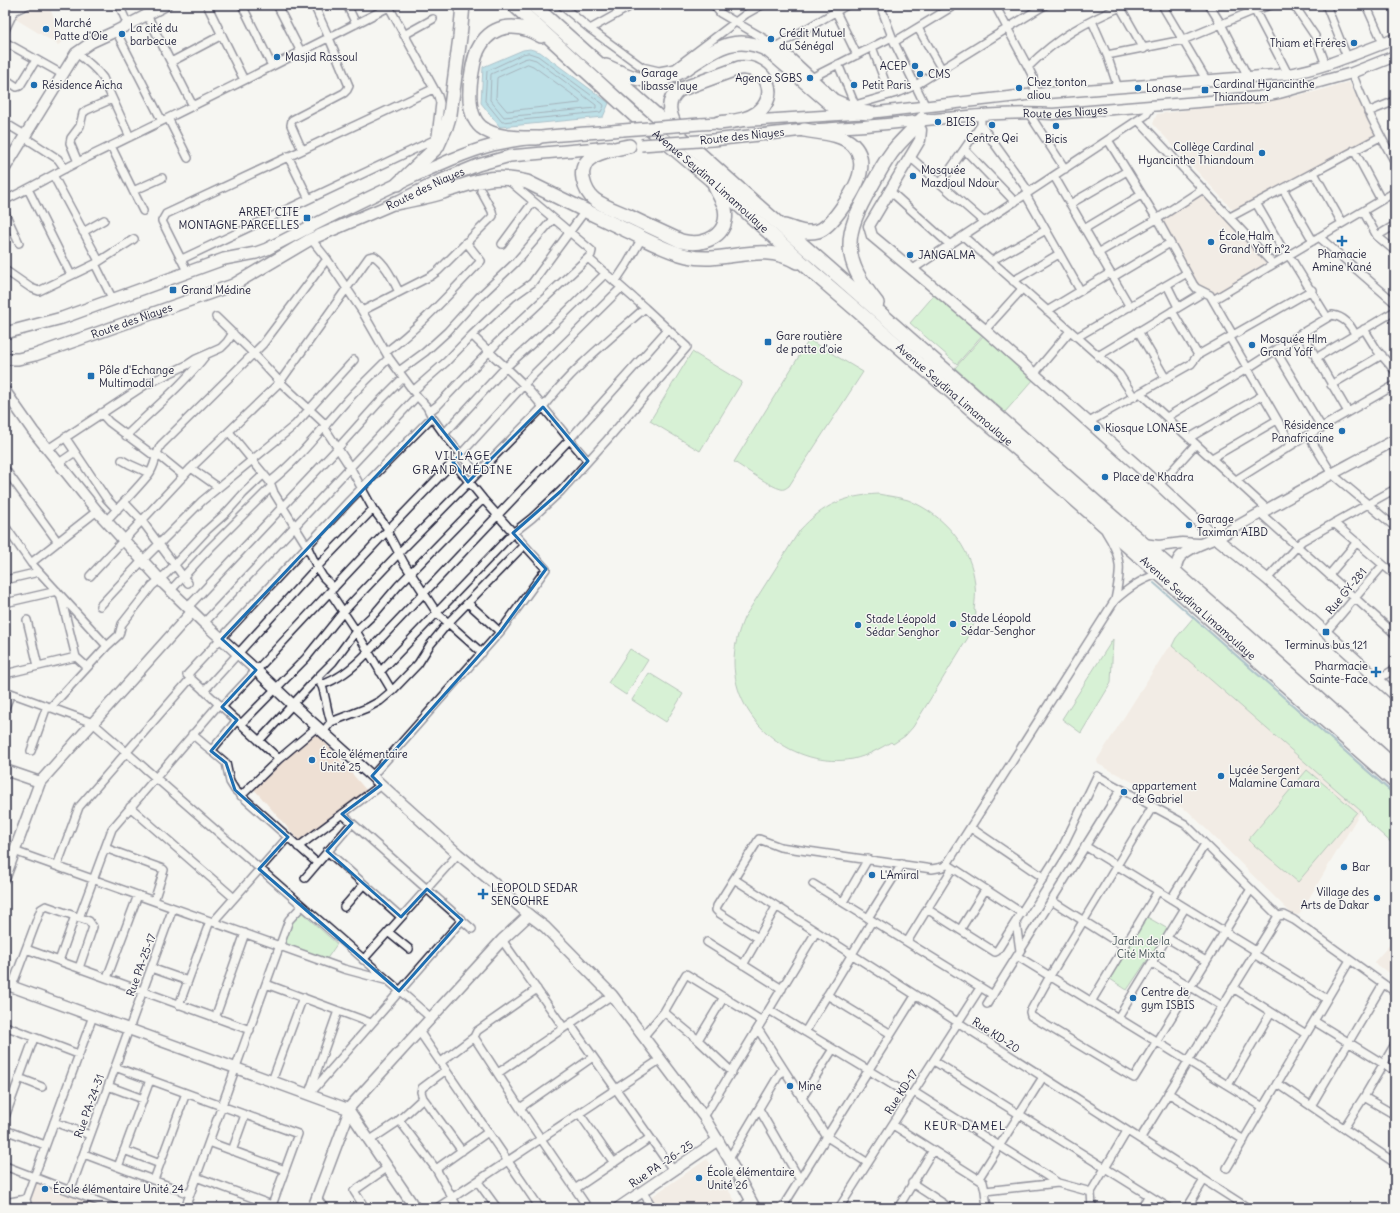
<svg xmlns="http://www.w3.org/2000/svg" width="1400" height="1213" font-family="Delius,sans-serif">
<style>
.built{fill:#eee0d4}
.green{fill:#b2ecb1;stroke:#6a8776}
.water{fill:#7ac6da;stroke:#57849a}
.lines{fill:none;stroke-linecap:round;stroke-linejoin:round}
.shore{stroke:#45647b;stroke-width:1}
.stream{stroke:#57849a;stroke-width:2}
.street-casing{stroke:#22223b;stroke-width:10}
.secondary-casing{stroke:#22223b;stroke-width:13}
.primary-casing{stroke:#22223b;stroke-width:14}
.highway-casing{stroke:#22223b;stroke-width:16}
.street{stroke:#f6f6f2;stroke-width:7}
.secondary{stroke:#f6f6f2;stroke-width:10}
.primary{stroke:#f6f6f2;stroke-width:11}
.highway{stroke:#f6f6f2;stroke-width:13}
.primary-bridge-casing{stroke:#22223b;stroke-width:14;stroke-linecap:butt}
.primary-bridge{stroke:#f6f6f2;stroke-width:11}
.marked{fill:none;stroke:#1f6fb2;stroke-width:3;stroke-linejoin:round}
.poi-dot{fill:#1f6fb2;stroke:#f6f6f2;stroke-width:1.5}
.labels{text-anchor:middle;stroke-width:3;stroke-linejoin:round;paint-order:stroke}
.poi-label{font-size:11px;fill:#22223b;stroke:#f6f6f2;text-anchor:start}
.street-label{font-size:11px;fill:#22223b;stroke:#f6f6f2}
.park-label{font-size:11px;fill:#465458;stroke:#f6f6f2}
.neighbourhood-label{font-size:12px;letter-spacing:1px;fill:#22223b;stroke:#f6f6f2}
</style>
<rect width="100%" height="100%" fill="#f6f6f2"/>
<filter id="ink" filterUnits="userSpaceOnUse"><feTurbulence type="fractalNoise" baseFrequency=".025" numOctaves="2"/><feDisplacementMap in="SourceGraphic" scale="8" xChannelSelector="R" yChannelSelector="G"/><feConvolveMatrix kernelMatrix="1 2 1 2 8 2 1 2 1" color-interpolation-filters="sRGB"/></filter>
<g filter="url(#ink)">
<path class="built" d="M39 5H48L65 41 58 45 14 18Z
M1349 82 1377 137 1310 170 1234 211 1153 124 1157 114 1247 102 1280 99 1314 92Z
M1203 192 1270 264 1213 297 1194 283 1159 220Z
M1172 646 1361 811 1299 915 1292 914 1188 811 1098 764 1097 760 1167 649Z
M316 732 367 791 300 842 253 788Z
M1395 939V978L1374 962Z
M707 1159 739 1206 737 1208H659L651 1197Z
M36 1182 108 1208H33L31 1197Z"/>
<path class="green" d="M936 293 983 334 957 364 910 323Z
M984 335 1034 379 1005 412 955 368Z
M809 340 863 372 789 486C786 488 784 490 781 489 771 487 744 468 734 462Z
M692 352 742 382 700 451 650 421Z
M878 494C888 496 898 497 908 500 943 514 972 547 975 585 976 593 975 602 974 610L976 611 975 621 969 636 913 727 905 736 893 744 891 742C879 749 867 756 853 759 795 770 734 722 734 662 734 647 738 632 744 618L800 530C823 505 844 496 878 494Z
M1193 618 1395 796V846L1366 820 1361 811 1172 646 1176 638Z
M1113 639 1111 683 1081 733 1062 719Z
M630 649 648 660 626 695 608 683Z
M649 673 683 694 666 722 632 700Z
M1307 770 1357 812 1298 882 1248 840Z
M300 911 337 944 326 960 281 944 291 921Z
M1147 917 1168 929 1127 990 1107 977Z"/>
<path class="water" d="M530 49 540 52 609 103 603 117 500 127 481 103 483 67 523 50Z"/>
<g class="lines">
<path class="shore" d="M529 53 538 56 603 104 604 106 601 112 502 122 485 101 487 71 523 54Z
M529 58 536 60 596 105V108L504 117 490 100 491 74 524 59Z
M528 64 533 66 580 100V103L507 111 496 98 497 78Z"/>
<path class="stream" d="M1154 583 1395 795"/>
<g class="street-casing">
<path id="street" d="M119 5 128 25
M207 5 244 80
M242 5 272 66
M277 5 301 52
M347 5 356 24
M561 5 590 29 642 67 659 71 675 68 746 14 762 5
M714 5 720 13 777 46 793 59 835 98 849 104 855 105 900 92 916 85 1045 5
M880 5 894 42 926 107
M995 5 1028 67 1033 77 1035 94
M1119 5 1144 49
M1162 5 1207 81
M1209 5 1221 24 1248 77
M1252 5 1288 74
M1294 5 1315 36 1326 65
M1326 5 1347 57
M1366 5 1383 43
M14 11 27 5
M836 12 857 55
M147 15 193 106
M1092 21 1107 55 1118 88
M918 28 941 68
M590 29 633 5
M5 30 14 11 16 5
M116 31 162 121
M404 35 433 19
M5 42 62 74
M894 42 955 5
M777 46 847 5
M872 47 890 95
M76 53C86 60 95 67 103 78L130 137
M1107 55 1183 40 1255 10 1271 5
M171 62 222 35
M838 64 855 105
M1028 67C1059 36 1086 22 1125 5
M1352 73C1364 104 1378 133 1395 162
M813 77 892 37
M5 79 17 87 20 86 36 60
M1028 112 1065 169
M1368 112 1395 101
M168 118 188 158
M1138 120 1273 264
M5 123 25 135
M981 125 1029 192
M24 137 58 159 65 169
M1108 140 1157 219 1193 284 1196 288 1210 295 1233 335
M111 146 143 211
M302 150 291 125 292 120 344 93 347 90 349 86 329 38 314 5
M965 150 1015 202
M1354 150 1381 200
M288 156 309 199
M909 156 984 222
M78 162 70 143 71 138 80 126 83 113 87 110 112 99
M1314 173 1342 223
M53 175 99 261
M1054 176 1130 307
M940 184 981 125V121
M28 189 71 275
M1283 189 1313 241
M889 190 950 245
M133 191 162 178
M1026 195 1080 290
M5 200C31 188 55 173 80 161 184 111 287 59 389 7
M1256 203 1282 248 1292 260 1327 317
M1070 204 1127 171
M1363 211 1377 236 1395 251
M5 213 19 243
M1230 217 1380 137
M1084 229 1141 195
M83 232 104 220
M963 236 1119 374 1134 397
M1377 236 1395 225
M1319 237 1395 303
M311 239 327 259 362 311 389 358 417 396 427 407 432 417 444 434 477 474
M502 244 533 202
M1098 253 1157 219 1203 189
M182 259 434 140 436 136 440 103 438 96 388 5
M991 261 1046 230
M913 269 1138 120 1146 115 1152 106
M5 270 31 288 39 291 95 264
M188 273 162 221 166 214 433 89
M1113 277 1170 243
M1013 281 1059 254
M615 282 627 264 642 238
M1167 285 1178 307
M113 300 95 264 134 239
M1213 300 1395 192
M362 311 431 276 438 271 493 216 492 211 481 191
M1047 311 1110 273
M1172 311 1198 355
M216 317 254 354 280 382 326 425
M1364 329 1377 350 1395 371
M985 330 1022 289
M1138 331 1166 379
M1302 333 1348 412
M472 335C489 353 508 368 525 386 547 410 566 437 588 461
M1077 337 1187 273
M1230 338 1292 445
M1276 351 1322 428
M386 352C421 326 451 292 481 261L466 242
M1098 356 1204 292
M1316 358 1395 311
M399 371 425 352 447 332 478 298 515 263 553 219
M1034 374 1070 331
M1331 385 1382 355
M413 391 446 362 472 335 511 298 532 283 585 211
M1140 393 1267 509
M430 411 438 405 497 343 591 255 592 251 508 180
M101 413 109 422 157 458
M1167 417 1248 368 1302 333 1332 315C1344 317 1350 324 1355 334
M1089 422 1191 364 1198 355 1312 290
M324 427 350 467 373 509 388 529
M229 432 270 482 274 493 307 546 317 567 323 577 334 588
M444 434 505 368 555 323 606 273
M1308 435 1332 474 1395 527
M126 436C153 409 182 386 206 355
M65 437 106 498 117 510
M1189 438 1263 395
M48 449 145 385 187 365 196 359 221 348 227 342 233 333
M157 454 184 476
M1212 458 1277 420
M122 460 129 464 149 473
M59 463 75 452
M191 468 218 487
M5 469 58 542
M1236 480 1308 435 1395 385
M270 482C298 460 320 431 344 404 358 388 374 373 389 358
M1159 485 1196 444
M124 502 142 521 188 583
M1260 513 1395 634
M106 521C120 506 136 490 149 474 156 465 155 454 161 445L263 344 327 259
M1334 523 1395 575
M5 526 31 563 107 646
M387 531 404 563 437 613 482 653
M1106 532C1123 558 1121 571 1115 600
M31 563 97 511
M1329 575 1357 542
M90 576 191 468 280 382 369 257 374 256C386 264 393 280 399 292
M1267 579 1302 541 1395 489
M5 580 39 572
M171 590 210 548 271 487
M330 592 356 631 392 691
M61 597 76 657 87 667
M5 603 57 591
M468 603 500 632
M100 606 142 561 202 501 295 425 354 360
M188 607 338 448 381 400 403 378
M27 620 38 666
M204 623 417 396
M1326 632 1383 565
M380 672 513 533 532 518 561 491 607 440 687 347 645 308 588 258
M5 674 76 657
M1378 679 1395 669
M320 681C326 694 326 708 331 722
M321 685C340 679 355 666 368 652L569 440 668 329
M5 691 93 723 431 1018
M204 691 317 567 373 509
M222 707 387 531 461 454 532 376 621 288
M5 708 11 693
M50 708 107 646 119 635 122 624 152 586 166 574 207 530 226 513 244 493 264 474
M241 724 306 658 344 611 399 553 543 407C572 369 610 339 645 308
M323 732 331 722 367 708 380 701 392 691 418 664 430 645 448 623 524 545
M192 734 226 763 230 782 235 790 317 863
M259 741 318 677 333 662 356 631 376 612 398 586 483 499
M31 751 47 706
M211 751 237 720
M279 759 187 675 349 501 432 417
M372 776 500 632 546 569 483 499 453 462
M241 796 279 759 317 727
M1153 806 1050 976 1030 1012 1031 1016 1134 1078 1251 889
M130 807 234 898
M342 814 472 929
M971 828 1044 878
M1085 846 1256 951
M298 847 381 785
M105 848 163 869 164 870 154 901
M14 851 344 969 385 980
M327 851 401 917
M947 864 1022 913
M57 866 79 807 191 678
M305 878 352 823
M734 879 1248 1208
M813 884 993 995
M1171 899 1205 844
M1052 901 1125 947
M843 902 868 859
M344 907 364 884
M927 909 995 952 997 951 1061 850 1097 776 1185 824 1278 916 1284 915 1294 920 1395 992
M79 918 112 829 219 704
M868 918 902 864
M213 922 288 837
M1016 922 1020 951
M960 930 985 890
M388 932 409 949
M758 938 719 913 716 910 717 906 759 839 780 847 932 869 943 867 947 864 1115 600C1129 588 1141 579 1159 574
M1167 938 1206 961
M502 940 564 1028
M707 942 782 989
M907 942 952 869
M26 949 250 1030
M1254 954 1327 999
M1017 956 1263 1107
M363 960 458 854
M59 961 75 916
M1152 963 1222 1006
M743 965 776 907
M151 968 188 981
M107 978 138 895
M266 984 371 1023
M12 986 41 909 46 906 89 921 93 927 79 968
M1233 988 1306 1034
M537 989 477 1031 474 1037 520 1108 588 1208
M827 995 891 1034
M1091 1002 1158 891
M987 1004 1121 789
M179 1005 210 921
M769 1010 911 1096
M664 1012 698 1040 732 1072
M215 1018 245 933
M1118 1018 1185 908
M1314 1021 1395 1071
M570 1024 673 1170
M5 1026 78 1054
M758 1029 827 1137 868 1163
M419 1031 540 1208
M805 1032 872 921
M643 1037 664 1012 686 974 762 1021
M698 1040 724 997
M934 1061 1169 1208
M441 1062 474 1037
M115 1067 298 1134 271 1208
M446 1070 422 1088 421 1092 423 1098 462 1151
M498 1073 612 995
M19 1078 42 1087
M272 1081 303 997
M1277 1083 1395 1163
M1228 1085 1271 1012
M108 1086 143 1099
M914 1092 1058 1183 1091 1192
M309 1093 338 1011
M1168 1093 1244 1140
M309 1095 462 920
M1364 1097 1395 1115
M802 1098 833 1049
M1311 1106 1383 984
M520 1108 593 1057
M759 1109 800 1180
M579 1113 614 1163
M5 1117 34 1038
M704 1117 816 932
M399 1120 436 1169 458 1208
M54 1122 90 1135
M893 1125 983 1182 985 1191 987 1208
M1344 1128 1364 1097 1395 1044
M5 1130 45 1145
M1140 1139 1278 916
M369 1141 396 1123 423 1098
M209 1142 285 1170
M124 1150 160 1164
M232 1151 245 1115
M84 1154 190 1194
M729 1159 783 1068
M5 1166 115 1208
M118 1167 150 1080
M1227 1168 1350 960
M436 1169 488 1132
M196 1177 280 1208
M979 1178 1043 1077
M154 1180 186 1093
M478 1182 497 1208
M912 1183 944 1204 948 1208
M575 1189 650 1138
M70 1191 173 908
M642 1191 653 1208
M985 1191 1058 1183
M317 1198 324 1208
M5 1203 26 1199
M28 1208 26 1199 93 1016
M185 1208 289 920 302 906
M365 1208 354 1191 387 1168
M437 1208 661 1059
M740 1208 751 1200
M782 1208 915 996
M839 1208 980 988
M898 1208 933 1150
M1092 1208 1091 1192 1127 1131
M1142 1208 1148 1196
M1187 1208 1204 1180"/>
</g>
<g class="secondary-casing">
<g id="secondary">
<path d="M745 121 869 113 1035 94 1288 74C1325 68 1360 52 1395 39"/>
<path d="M917 126 921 130 920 140 869 226 872 236 985 330 1159 485 1216 538 1267 579 1395 695"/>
<path id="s1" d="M820 129C846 127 871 126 897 123 949 118 1001 111 1053 114L1259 97 1279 93 1352 73 1395 56"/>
<path d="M5 168 76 53 92 42 116 31 166 5"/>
<path d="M5 391 33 431 97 511 165 585 204 623 256 670 293 705 458 854 496 885 529 915 545 927 612 995 704 1117 729 1159 755 1208"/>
<path d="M1143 544 1159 546 1182 543 1198 544"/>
<path d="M1176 573C1176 567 1176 561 1181 556 1193 544 1210 542 1224 534 1280 501 1338 471 1395 440"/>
<path d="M5 770 40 782"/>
<path d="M5 877 40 782 192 612"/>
<path d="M5 984 348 1109 415 1208"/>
<path d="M348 1109 502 940 529 915"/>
<path d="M313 1208 349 1112"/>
<path d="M618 1208 718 1140"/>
</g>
</g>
<g class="primary-casing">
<g id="primary">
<path d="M700 124 719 123"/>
<path d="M713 140 804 130"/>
<path d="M5 333 62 318 224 259 256 253 267 249C313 225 359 202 406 180 434 167 463 153 493 145 535 135 580 134 623 130"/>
<path id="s2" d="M5 359H18L35 355 233 285 311 239 395 203 439 181 478 165 510 156 610 147"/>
</g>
</g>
<g class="highway-casing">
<g id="highway">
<path id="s3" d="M514 5 634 115 710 179 816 275 1035 464 1395 782"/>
<path d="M533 5 756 204 1140 541 1395 767"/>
<path d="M606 66C622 73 640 83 659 80 669 79 678 73 687 68 714 50 736 32 769 51L833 106 848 111 869 113"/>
<path d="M678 132C671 117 663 103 679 90L739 68C767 65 780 96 757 113 746 121 732 121 719 123"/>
<path d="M537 138C520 138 496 139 481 127 468 116 469 93 471 78 473 67 474 55 480 46 494 22 520 23 541 36"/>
<path d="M629 146C611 150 578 153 583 179 585 188 588 195 595 200 605 207 617 211 628 216 646 225 664 233 681 241 705 247 730 235 725 208 723 201 718 194 715 187"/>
<path d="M398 184 437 147 446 127 450 114 460 37 463 5"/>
<path d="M395 203C411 200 428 197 443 192 477 182 490 173 527 182 561 199 594 215 628 231 647 240 666 251 687 256 725 265 760 240 797 262"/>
<path d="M785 226C796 230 806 234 818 231 832 227 857 188 860 173 862 163 861 153 853 145 841 133 820 133 804 130"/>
<path d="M877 303C841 258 843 235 871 187 879 173 886 158 897 146 905 137 914 129 922 119"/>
</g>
</g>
<use href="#street" class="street"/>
<use href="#secondary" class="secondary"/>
<use href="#primary" class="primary"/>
<use href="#highway" class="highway"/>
<g class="primary-bridge-casing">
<path id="primary-bridge" d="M623 130 700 124
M641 145 713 140"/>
</g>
<use href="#primary-bridge" class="primary-bridge"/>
</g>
</g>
<path d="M0 0H1400V1213H0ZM543 407 588 461 561 491 513 533 546 569 500 632 372 776 381 785 342 814 352 823 327 851 401 917 427 889 462 920 399 991 259 869 288 837 235 790 226 763 211 751 237 720 222 707 256 670 222 639 432 417 461 454 453 462 468 482Z" fill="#f6f6f2" fill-opacity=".55" fill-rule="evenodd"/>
<path class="marked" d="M543 407 588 461 561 491 513 533 546 569 500 632 372 776 381 785 342 814 352 823 327 851 401 917 427 889 462 920 399 991 259 869 288 837 235 790 226 763 211 751 237 720 222 707 256 670 222 639 432 417 461 454 453 462 468 482Z"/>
<g class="poi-dot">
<circle cx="46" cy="29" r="4"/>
<circle cx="122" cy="34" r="4"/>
<circle cx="771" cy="39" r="4"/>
<circle cx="1354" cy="43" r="4"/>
<circle cx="277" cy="57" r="4"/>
<circle cx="915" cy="66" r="4"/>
<circle cx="920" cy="74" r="4"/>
<circle cx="810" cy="78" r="4"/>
<circle cx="633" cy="79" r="4"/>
<circle cx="34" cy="85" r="4"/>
<circle cx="854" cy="85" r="4"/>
<circle cx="1019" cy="88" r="4"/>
<circle cx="1138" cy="88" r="4"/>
<rect x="1201" y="86" width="8" height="8" rx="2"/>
<circle cx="938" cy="122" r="4"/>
<circle cx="992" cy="125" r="4"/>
<circle cx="1056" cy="126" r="4"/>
<circle cx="1262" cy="153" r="4"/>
<circle cx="913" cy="176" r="4"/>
<rect x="303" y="214" width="8" height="8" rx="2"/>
<path d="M1340 235h4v4h4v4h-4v4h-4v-4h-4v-4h4z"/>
<circle cx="1211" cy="242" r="4"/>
<circle cx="910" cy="255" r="4"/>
<rect x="169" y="286" width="8" height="8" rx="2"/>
<rect x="764" y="338" width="8" height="8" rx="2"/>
<circle cx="1252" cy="345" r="4"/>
<rect x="87" y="372" width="8" height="8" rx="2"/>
<circle cx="1097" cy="428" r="4"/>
<circle cx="1342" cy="431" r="4"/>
<circle cx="1105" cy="477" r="4"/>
<circle cx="1189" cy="525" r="4"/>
<circle cx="953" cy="624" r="4"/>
<circle cx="858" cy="625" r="4"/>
<rect x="1322" y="628" width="8" height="8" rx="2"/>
<path d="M1374 666h4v4h4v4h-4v4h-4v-4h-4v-4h4z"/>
<circle cx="312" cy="760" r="4"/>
<circle cx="1221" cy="776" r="4"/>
<circle cx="1124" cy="792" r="4"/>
<circle cx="1344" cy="867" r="4"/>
<circle cx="872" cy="875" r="4"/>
<path d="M481 888h4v4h4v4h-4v4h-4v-4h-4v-4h4z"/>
<circle cx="1377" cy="898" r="4"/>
<circle cx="1133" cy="998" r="4"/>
<circle cx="790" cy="1086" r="4"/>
<circle cx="699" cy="1178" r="4"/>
<circle cx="45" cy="1189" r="4"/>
</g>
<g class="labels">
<g class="poi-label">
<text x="54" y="27">Marché<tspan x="54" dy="13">Patte d'Oie</tspan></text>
<text x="130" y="32">La cité du<tspan x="130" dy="13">barbecue</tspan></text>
<text x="779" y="37">Crédit Mutuel<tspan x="779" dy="13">du Sénégal</tspan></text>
<text x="1346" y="47" text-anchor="end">Thiam et Fréres</text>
<text x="285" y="61">Masjid Rassoul</text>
<text x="907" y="70" text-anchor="end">ACEP</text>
<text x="641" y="77">Garage<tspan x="641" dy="13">libasse laye</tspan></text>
<text x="928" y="78">CMS</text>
<text x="802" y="82" text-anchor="end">Agence SGBS</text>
<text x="1027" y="86">Chez tonton<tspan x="1027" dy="13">aliou</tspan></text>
<text x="1213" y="88">Cardinal Hyancinthe<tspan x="1213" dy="13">Thiandoum</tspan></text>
<text x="42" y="89">Résidence Aicha</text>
<text x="862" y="89">Petit Paris</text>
<text x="1146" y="92">Lonase</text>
<text x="946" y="126">BICIS</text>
<text x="992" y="142" text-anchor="middle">Centre Qei</text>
<text x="1056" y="143" text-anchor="middle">Bicis</text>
<text x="1254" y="151" text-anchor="end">Collège Cardinal<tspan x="1254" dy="13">Hyancinthe Thiandoum</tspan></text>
<text x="921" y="174">Mosquée<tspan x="921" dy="13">Mazdjoul Ndour</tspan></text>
<text x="299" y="216" text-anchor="end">ARRET CITE<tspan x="299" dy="13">MONTAGNE PARCELLES</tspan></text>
<text x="1219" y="240">École Halm<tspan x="1219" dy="13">Grand Yoff n°2</tspan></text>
<text x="1342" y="258" text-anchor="middle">Phamacie<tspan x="1342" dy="13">Amine Kané</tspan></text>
<text x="918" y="259">JANGALMA</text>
<text x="181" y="294">Grand Médine</text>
<text x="776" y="340">Gare routière<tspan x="776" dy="13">de patte d'oie</tspan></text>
<text x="1260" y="343">Mosquée Hlm<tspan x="1260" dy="13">Grand Yoff</tspan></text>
<text x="99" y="374">Pôle d'Echange<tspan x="99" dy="13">Multimodal</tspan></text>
<text x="1334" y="429" text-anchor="end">Résidence<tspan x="1334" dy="13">Panafricaine</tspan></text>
<text x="1105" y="432">Kiosque LONASE</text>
<text x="1113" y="481">Place de Khadra</text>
<text x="1197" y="523">Garage<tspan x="1197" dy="13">Taximan AIBD</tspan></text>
<text x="961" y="622">Stade Léopold<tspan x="961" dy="13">Sédar-Senghor</tspan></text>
<text x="866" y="623">Stade Léopold<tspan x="866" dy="13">Sédar Senghor</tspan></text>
<text x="1326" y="649" text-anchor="middle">Terminus bus 121</text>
<text x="1368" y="670" text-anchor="end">Pharmacie<tspan x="1368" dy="13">Sainte-Face</tspan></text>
<text x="320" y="758">École élémentaire<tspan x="320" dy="13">Unité 25</tspan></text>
<text x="1229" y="774">Lycée Sergent<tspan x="1229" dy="13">Malamine Camara</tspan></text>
<text x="1132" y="790">appartement<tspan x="1132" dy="13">de Gabriel</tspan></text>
<text x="1352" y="871">Bar</text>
<text x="880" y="879">L'Amiral</text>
<text x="491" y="892">LEOPOLD SEDAR<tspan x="491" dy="13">SENGOHRE</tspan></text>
<text x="1369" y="896" text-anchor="end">Village des<tspan x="1369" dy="13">Arts de Dakar</tspan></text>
<text x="1141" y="996">Centre de<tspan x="1141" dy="13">gym ISBIS</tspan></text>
<text x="798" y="1090">Mine</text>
<text x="707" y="1176">École élémentaire<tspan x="707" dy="13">Unité 26</tspan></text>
<text x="53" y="1193">École élémentaire Unité 24</text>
</g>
<g class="street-label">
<text dy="4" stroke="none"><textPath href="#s1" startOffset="246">Route des Niayes</textPath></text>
<text transform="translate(742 136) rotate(-6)" y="4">Route des Niayes</text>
<text dy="4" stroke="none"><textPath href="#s3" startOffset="264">Avenue Seydina Limamoulaye</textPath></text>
<text dy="4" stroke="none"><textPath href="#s2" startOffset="456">Route des Niayes</textPath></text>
<text dy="4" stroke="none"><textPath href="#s2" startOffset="133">Route des Niayes</textPath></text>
<text dy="4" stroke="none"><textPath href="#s3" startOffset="588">Avenue Seydina Limamoulaye</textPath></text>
<text transform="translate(1346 591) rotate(-50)" y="4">Rue GY-281</text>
<text dy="4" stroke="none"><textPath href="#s3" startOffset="912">Avenue Seydina Limamoulaye</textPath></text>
<text transform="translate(141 965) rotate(-70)" y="4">Rue PA-25-17</text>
<text transform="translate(996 1035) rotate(33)" y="4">Rue KD-20</text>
<text transform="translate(901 1092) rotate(-57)" y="4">Rue KD-17</text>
<text transform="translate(89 1106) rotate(-70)" y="4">Rue PA-24-31</text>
<text transform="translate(661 1164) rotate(-34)" y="4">Rue PA -26- 25</text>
</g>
<g class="park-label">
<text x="1141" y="945">Jardin de la<tspan x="1141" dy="13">Cité Mixta</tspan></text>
</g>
<g class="neighbourhood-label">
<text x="463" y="460">VILLAGE<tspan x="463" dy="14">GRAND MÉDINE</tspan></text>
<text x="965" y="1130">KEUR DAMEL</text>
</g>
</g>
<rect width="1400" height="1213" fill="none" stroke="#f6f6f2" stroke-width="20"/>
<rect x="10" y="10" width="1380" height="1193" fill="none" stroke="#22223b" stroke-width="1.5" filter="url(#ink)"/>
</svg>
